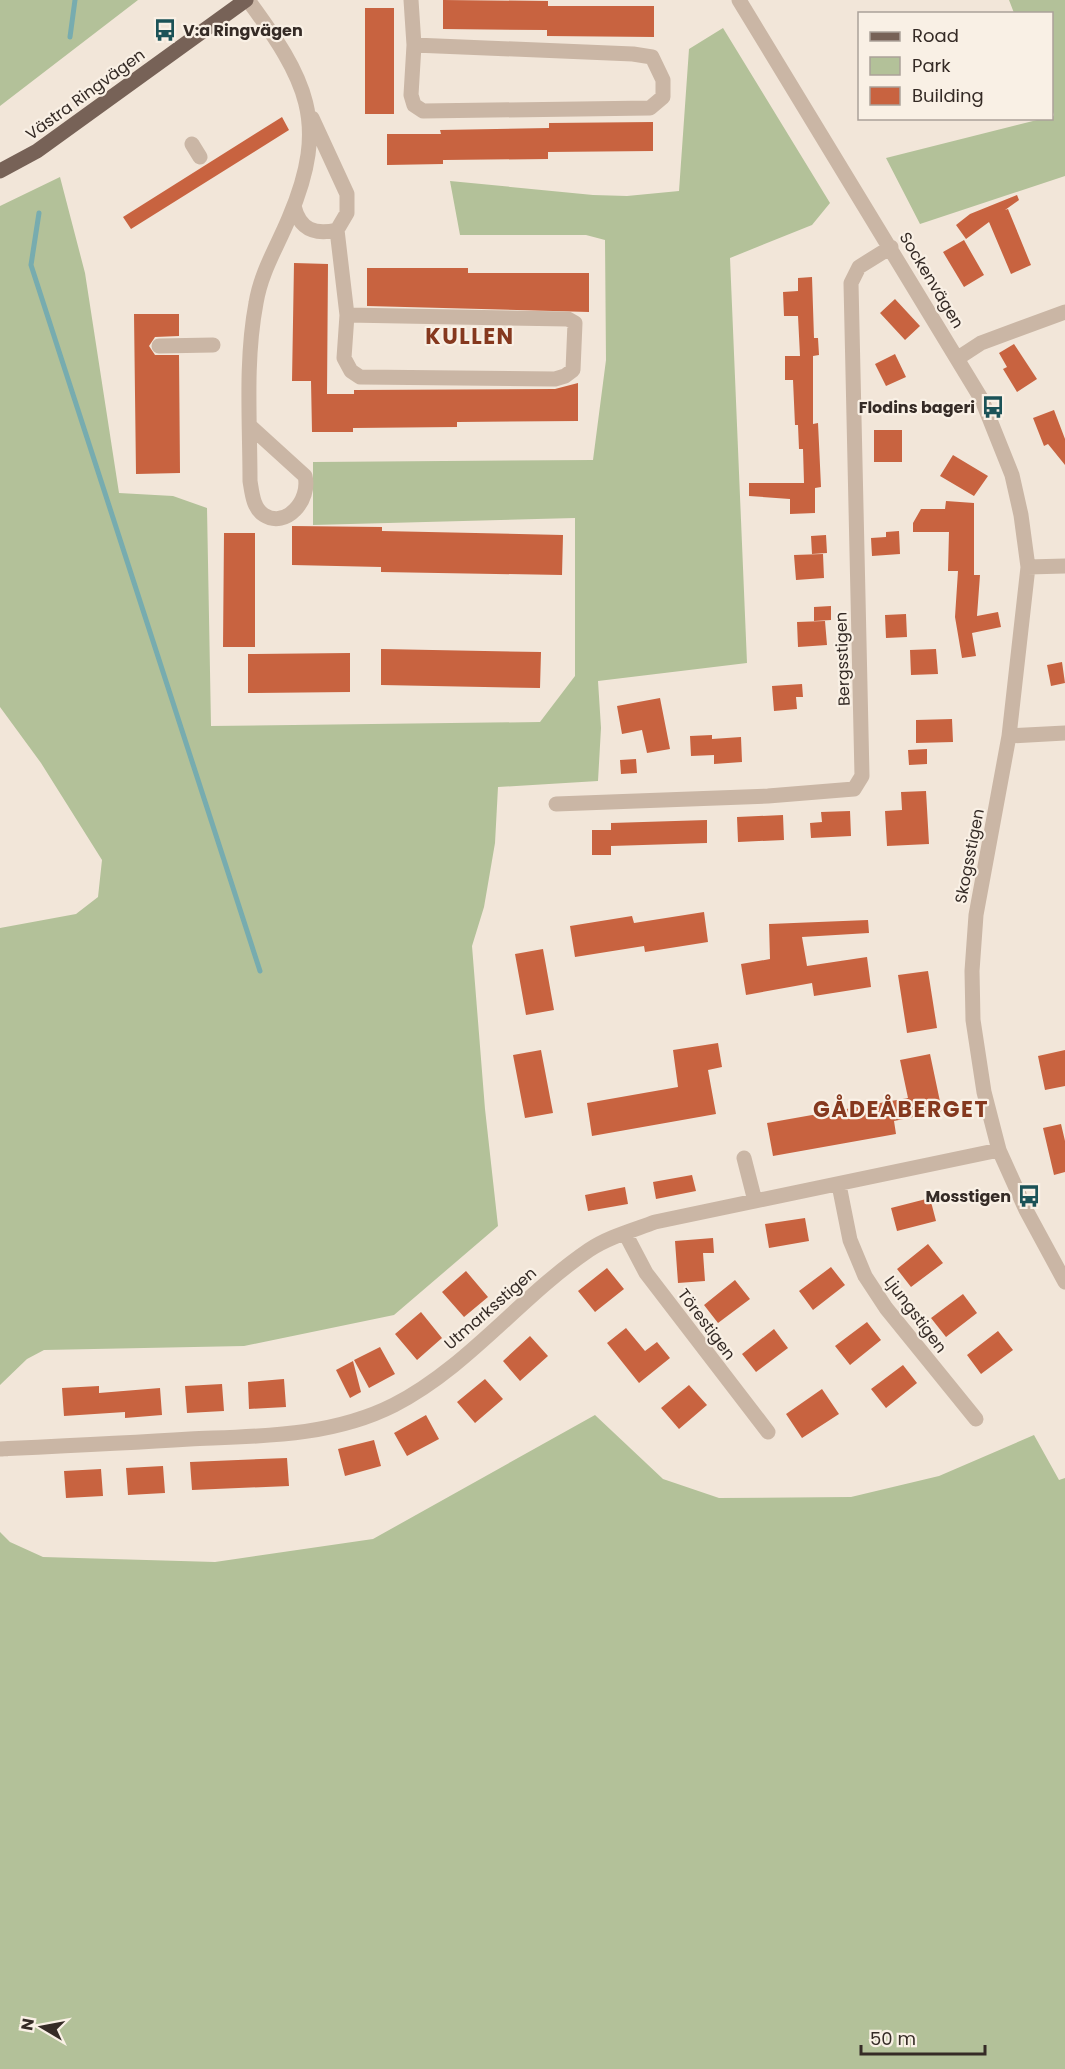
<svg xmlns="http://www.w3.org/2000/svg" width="1065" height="2069" font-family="Poppins,sans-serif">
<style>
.green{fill:#b3c199}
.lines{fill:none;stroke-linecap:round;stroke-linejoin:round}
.stream{stroke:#77acaf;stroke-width:5}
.building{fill:#c86340}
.minor{stroke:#cab6a5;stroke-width:15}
.major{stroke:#776257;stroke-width:15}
.labels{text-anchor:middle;stroke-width:4.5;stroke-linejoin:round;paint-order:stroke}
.poi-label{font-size:16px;font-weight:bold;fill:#352b26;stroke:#f9f0e5;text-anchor:end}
.street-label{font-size:16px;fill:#352b26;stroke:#f9f0e5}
.district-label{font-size:22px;font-weight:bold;letter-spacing:1.5px;fill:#85381e;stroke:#f9f0e5}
</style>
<rect width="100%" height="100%" fill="#f2e6d9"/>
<path class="green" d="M0 0H138L0 106Z
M1009 0H1065V176L920 224 886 158 1041 119 1052 118 1054 115 1052 109V14L1014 13Z
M723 28 830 203 812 225 730 258 747 663 598 681 601 728 598 781 498 787 495 843 484 907 472 946 485 1109 498 1226 394 1315 244 1346 44 1350 27 1359 0 1385V928L76 914 98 897 102 860 41 763 0 707V206L60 177 85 273 119 493 173 496 207 508 211 726 540 722 575 676V518L313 525V462L593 460 606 360 605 240 586 235H460L450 181 593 195 627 196 679 191 689 49Z
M595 1415 663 1479 719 1498 851 1497 939 1476 1034 1435 1059 1480 1065 1478V2069H0V1532L10 1542 43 1557 215 1562 373 1539Z"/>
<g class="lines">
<path class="stream" d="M70 37 75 0
M39 213 31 265 260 971"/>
</g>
<path class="building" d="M443 0 548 1V6H654V37L547 36V30L443 29Z
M365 8H394V114H365Z
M282 117 289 130 131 229 123 217Z
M653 122V151L548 152V159L443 160V164L387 165V134H441L440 130 549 128V123Z
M1017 195 1019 200 1005 210 1008 209 1031 265 1011 274 989 222 966 239 956 225 970 214Z
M964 240 984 275 964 287 943 252Z
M294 263 328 264 327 394H354V390L555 389 578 383V421L457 422V427L353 428V432H312L311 381H292Z
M367 268H468V273H589V312L367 306Z
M812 277 814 338H818L819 355 813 356V424L818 423 821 487 815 488V513L790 514V499L749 496V483H804L803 449H799L798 425H795L793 380H785V356H800L798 316H784L783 292 798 291V278Z
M895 299 920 326 905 340 880 313Z
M134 314H179V336L155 337 149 346 155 355H179L180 473 136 474Z
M1014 344 1037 379 1017 392 1003 369 1007 367 999 353Z
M895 354 906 377 886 386 875 364Z
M1054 410 1065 439V465L1048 444 1044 446 1033 418Z
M874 430H902V462H874Z
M953 455 988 476 974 496 940 476Z
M946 501 974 503V575H980L977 616 998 612 1001 627 972 633 976 656 962 658 955 617 958 571H948L949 532H913V523L921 509H945Z
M292 526 382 527V531L563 535 562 575 381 572V567L292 565Z
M899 531 900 554 872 556 871 538 886 537V532Z
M224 533H255V647H223Z
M826 535 827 553 812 554 811 536Z
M823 554 824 578 796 580 794 555Z
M831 606V620L814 621V607Z
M906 614 907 637 886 638 885 615Z
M825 621 827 645 798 647 797 622Z
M381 649 541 652 540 688 381 685Z
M936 649 938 674 911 675 910 650Z
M350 653V692L248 693V654Z
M1062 662 1065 683 1051 686 1047 665Z
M802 684 803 697H796L797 709 774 711 772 686Z
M660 698 670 749 647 753 642 730 622 734 617 706Z
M952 719 953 742 916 743V720Z
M712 735V739L741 737 742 762 714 764V755L691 756 690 736Z
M927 749V764L909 765 908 750Z
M636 759 637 773 621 774 620 760Z
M926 791 929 844 887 846 885 811 902 810 901 792Z
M850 811 851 836 811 838 810 823 822 822 821 812Z
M783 815 784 840 738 842 737 817Z
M707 820V843L611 846V855H592V830H611V823Z
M704 912 708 942 645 952 644 946 575 957 570 926 632 916 634 923Z
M868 920 869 933 802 937 807 966 867 957 871 987 814 996 812 983 746 995 741 964 770 959 769 924Z
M543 949 554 1010 526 1015 515 954Z
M928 971 937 1028 907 1033 898 975Z
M718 1043 722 1067 708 1070 716 1114 592 1136 587 1103 678 1087 673 1050Z
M541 1050 553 1113 525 1118 513 1055Z
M1065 1050V1086L1045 1090 1038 1056Z
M930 1054 942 1111 894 1121 896 1134 773 1156 767 1123 908 1098 900 1060Z
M1061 1124 1065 1141V1172L1054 1175 1043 1128Z
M692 1175 696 1191 656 1199 653 1182Z
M625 1187 628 1204 588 1211 585 1195Z
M930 1198 936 1221 897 1231 891 1208Z
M805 1218 809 1241 769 1248 765 1224Z
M713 1238 714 1253H703L705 1281 678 1283 675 1241Z
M928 1244 943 1263 911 1287 897 1269Z
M831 1267 845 1285 813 1310 799 1291Z
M607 1268 624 1289 595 1312 578 1291Z
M466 1271 488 1297 464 1317 442 1292Z
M735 1280 750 1299 718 1323 704 1305Z
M963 1294 977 1313 946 1337 931 1318Z
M421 1312 442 1338 417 1360 395 1334Z
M867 1322 881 1340 850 1365 835 1346Z
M626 1328 645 1351 657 1342 670 1358 639 1383 607 1343Z
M774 1329 788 1348 756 1372 742 1354Z
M998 1331 1013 1350 981 1374 967 1355Z
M530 1336 548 1356 520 1381 503 1361Z
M380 1347 395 1374 369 1388 354 1360Z
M353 1361 361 1392 350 1398 336 1370Z
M903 1365 917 1383 886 1408 871 1389Z
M284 1379 286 1407 249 1409 248 1382Z
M485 1379 503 1399 475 1423 457 1402Z
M222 1384 224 1411 187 1413 185 1386Z
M689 1385 707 1405 679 1429 661 1408Z
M99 1386V1393L160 1388 162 1415 125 1418V1412L64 1416 62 1388Z
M822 1389 839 1414 802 1438 786 1414Z
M426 1415 439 1439 407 1456 394 1433Z
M374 1440 381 1466 345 1476 338 1449Z
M287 1458 289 1486 192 1490 190 1462Z
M163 1466 165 1493 128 1495 126 1468Z
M101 1469 103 1496 66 1498 64 1471Z"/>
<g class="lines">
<path class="minor" d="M248 0C306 79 330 122 289 218 277 247 261 272 256 303 245 361 250 422 250 481 252 493 253 508 264 515 286 529 311 500 305 476L250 426
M411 0 414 45 411 95 414 105 423 111 650 108 663 97V80L652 57 633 54 414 45
M739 0 982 400 1012 475 1021 515 1028 567 1009 736 976 915 972 971 973 1020 984 1092 999 1150 1026 1210 1065 1282
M192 144 200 157
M294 206C300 230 315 235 337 230L347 213V194L312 118
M337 230 347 315 344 358 351 371 360 377 555 379 565 376 573 370 575 323 568 319 347 315
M159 346 213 345
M958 358 981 343 1065 312
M1028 567 1065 566
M1009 736 1065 733
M556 804 768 796 854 789 862 776 851 283 859 267 891 247
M744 1158 755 1201
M839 1185 850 1240 865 1276 886 1308 976 1419
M625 1233 646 1273 768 1432
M0 1449C63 1446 127 1443 190 1439 259 1436 331 1437 394 1405 468 1367 520 1297 589 1250 608 1237 634 1230 655 1222L999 1150"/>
<path class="major" d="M0 171 37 151 246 0"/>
</g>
<defs>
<g id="bus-bare" transform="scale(1.8)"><path d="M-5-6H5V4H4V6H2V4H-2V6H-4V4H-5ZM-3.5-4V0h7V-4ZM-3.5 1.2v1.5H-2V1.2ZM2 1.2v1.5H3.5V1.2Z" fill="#1b5257" stroke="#f9f0e5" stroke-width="2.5" paint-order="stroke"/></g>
</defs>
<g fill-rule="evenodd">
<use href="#bus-bare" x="165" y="30"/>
<use href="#bus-bare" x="993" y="407"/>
<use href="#bus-bare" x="1029" y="1196"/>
</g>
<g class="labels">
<g class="poi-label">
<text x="183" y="36" text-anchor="start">V:a Ringvägen</text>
<text x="975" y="413">Flodins bageri</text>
<text x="1011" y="1202">Mosstigen</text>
</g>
<g class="street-label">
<text transform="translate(85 94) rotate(-36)" y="6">Västra Ringvägen</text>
<text transform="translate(932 280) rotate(59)" y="6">Sockenvägen</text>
<text transform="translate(842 659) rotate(-92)" y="6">Bergsstigen</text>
<text transform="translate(969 856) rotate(-79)" y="6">Skogsstigen</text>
<text transform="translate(490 1308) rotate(-41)" y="6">Utmarksstigen</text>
<text transform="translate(916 1314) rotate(53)" y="6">Ljungstigen</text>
<text transform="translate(707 1324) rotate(53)" y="6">Törestigen</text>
</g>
<g class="district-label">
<text x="470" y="344">KULLEN</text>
<text x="901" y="1117">GÅDEÅBERGET</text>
</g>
</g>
<rect x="858" y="12" width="195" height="108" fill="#f9f0e5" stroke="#aba199" stroke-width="1.5"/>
<rect x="870" y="32" width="30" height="9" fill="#776257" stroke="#aba199" stroke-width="1.5"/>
<text x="912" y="42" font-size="18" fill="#352b26">Road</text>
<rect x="870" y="57" width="30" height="18" fill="#b3c199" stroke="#aba199" stroke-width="1.5"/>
<text x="912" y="72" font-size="18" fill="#352b26">Park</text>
<rect x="870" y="87" width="30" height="18" fill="#c86340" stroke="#aba199" stroke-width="1.5"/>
<text x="912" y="102" font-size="18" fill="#352b26">Building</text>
<g transform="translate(42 2027) rotate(280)" stroke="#f9f0e5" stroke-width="4.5" paint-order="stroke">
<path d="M0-4.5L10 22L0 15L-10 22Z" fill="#352b26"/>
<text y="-9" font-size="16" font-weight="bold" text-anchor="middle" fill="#352b26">N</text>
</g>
<path d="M861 2045v9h124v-9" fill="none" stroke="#352b26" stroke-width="3"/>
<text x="870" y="2045" font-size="18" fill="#352b26" stroke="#f9f0e5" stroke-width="4.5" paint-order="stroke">50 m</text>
</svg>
